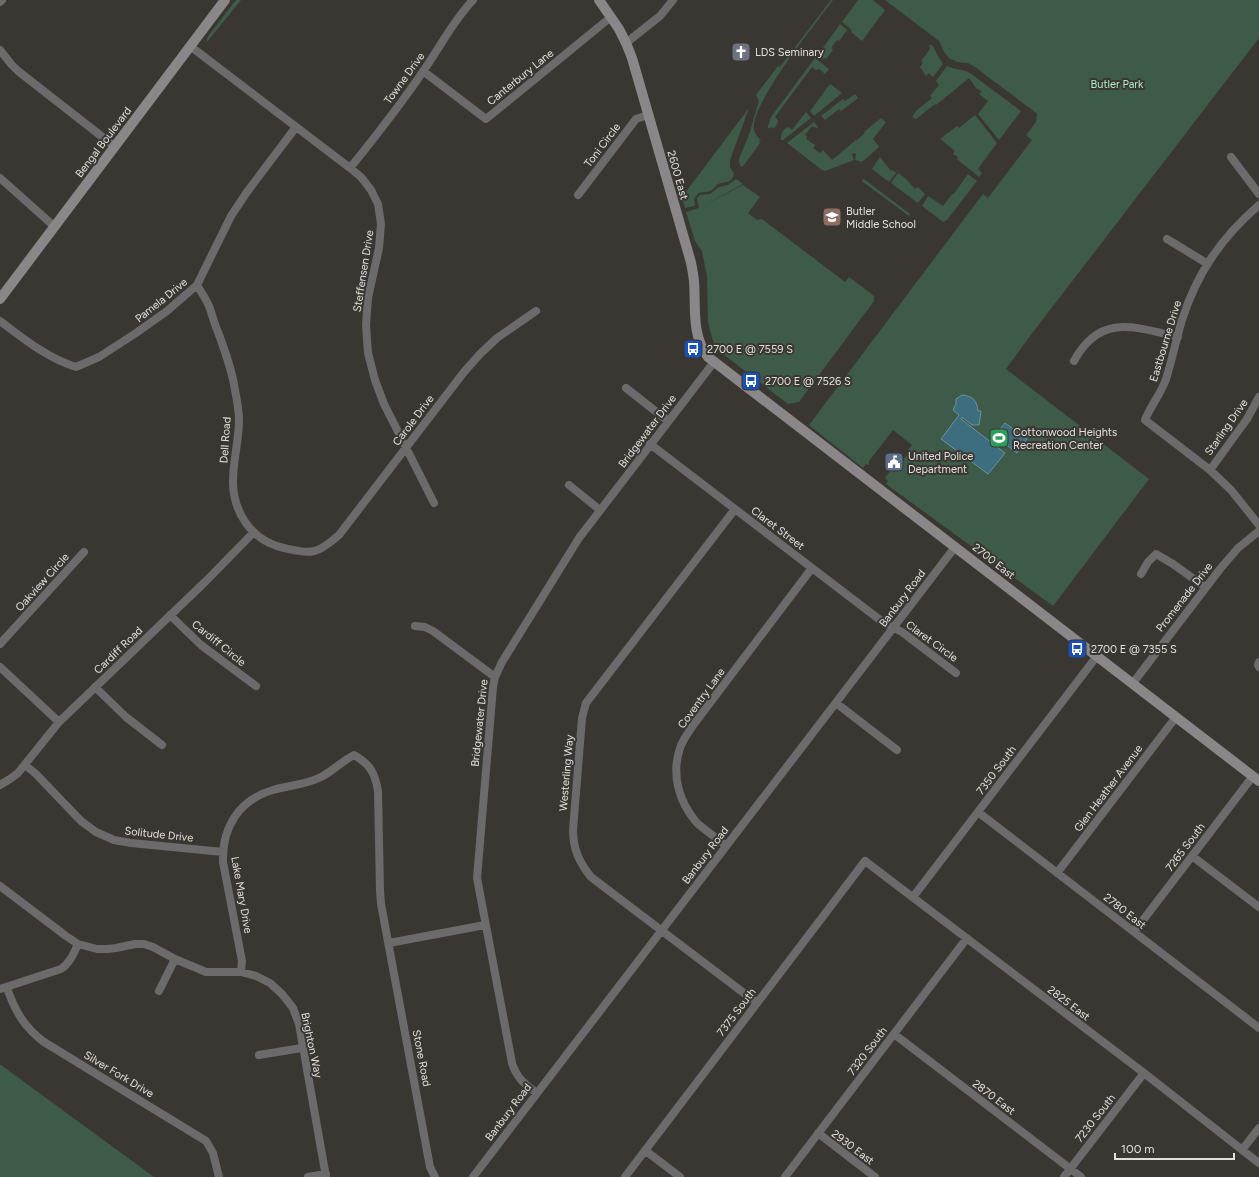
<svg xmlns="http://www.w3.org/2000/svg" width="1259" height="1177" font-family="Figtree,sans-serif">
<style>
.green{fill:#3e5b49}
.water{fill:#3d6e7f;stroke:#6e909b}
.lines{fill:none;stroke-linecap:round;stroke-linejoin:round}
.street{stroke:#6d6a6b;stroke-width:8}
.secondary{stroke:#8b8687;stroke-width:10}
.labels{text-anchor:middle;stroke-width:4;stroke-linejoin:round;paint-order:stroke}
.poi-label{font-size:11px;fill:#e2e0dd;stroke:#3a3733;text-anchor:start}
.street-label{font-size:11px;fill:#e2e0dd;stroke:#3a3733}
.park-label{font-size:11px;fill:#abeec4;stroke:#3a3733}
</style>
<rect width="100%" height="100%" fill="#3a3733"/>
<path class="green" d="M236 0H241L207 42V39L209 35Z
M831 0H833C817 22 749 105 754 130 755 134 758 138 761 140L759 141 760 143 744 165 741 167 739 162V159L750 132 754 117 759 101 756 95 778 66 780 67Z
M858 0H873L885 10 862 41 851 32 852 30 842 22Z
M885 0H1259V38L1030 336 1006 369 1149 479 1053 606 886 484 888 481 885 478 891 470 894 472 909 452 908 450 912 445 893 430 869 461V465L866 464 863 468 809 425 983 194 988 198 1032 140 1026 135 1036 122 1037 114 1035 112 975 67 968 63 957 62 949 58 944 52 939 41Z
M840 24 847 30 839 41 837 40 831 48 833 50 826 59 825 58 823 59 818 55Z
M929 45H931L933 46 939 58 943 64 933 77 929 73 926 76 920 67 923 63 921 61 930 49Z
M815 58 829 69 825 74 819 69 816 70 812 67 775 117 778 120V122L774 129 772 127 770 128H768V126L771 117Z
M947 66C955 70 963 69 970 73L1021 111 999 140 978 114 988 101 979 94 982 91 977 89 969 78 936 105 935 104 916 119 912 117 917 110 932 98 930 96 939 85 936 81Z
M830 84 842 93 814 116 810 111Z
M855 94 858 98 841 111 839 109 825 120 821 116 843 99 845 101Z
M749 108 730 160V167L734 174C731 186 723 180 717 185 714 187 713 190 710 191 701 194 700 189 694 199L695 206 685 208 682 197Z
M806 112 811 118 783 140H781C780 135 783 129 788 127L792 130Z
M975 115 997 143 978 169 982 173 979 177 957 159 958 157 953 154 955 151 940 139 957 126 959 128Z
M881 118 886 122 873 139 879 147 862 162 855 160 856 154 853 153 852 155 854 160 825 171 822 170 787 143 814 122 818 127 817 128 812 126 805 135 807 137 806 139 815 145 813 148 820 153 823 150 832 160 856 140H857L865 133 864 132Z
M880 157 891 171 893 170 896 173 889 182 872 169Z
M898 173 906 179 915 189 918 187 925 194 918 203 891 183Z
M968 174 977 181 947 220 943 222 922 206 928 196 943 206 952 194 953 195Z
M736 179 743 184 701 207 743 185 760 197 748 213 757 220 762 219 845 282 849 277 874 296V301L799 402 788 404 727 357 720 351 713 341 708 323 707 276 702 251 695 241 686 212 699 208 697 198 700 195 710 194 719 187 728 185Z
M864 179 910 214 909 216 863 182 862 180Z
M0 1065H1L154 1177H0Z"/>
<path class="water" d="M962 395C972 396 977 400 978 411H981L979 425H972L962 417 961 419 1005 453 988 474 941 439 959 415 953 410 956 404V399Z
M1005 423 1027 439 1017 453 995 436Z"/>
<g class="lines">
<path class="street" d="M0 2 2 0
M626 43 660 16 673 0
M190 46 350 168 361 177 371 190 378 204 381 224 379 248 368 298 366 325 368 353 375 380 384 404 434 503
M0 50 11 64 18 71 114 146
M423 71 486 119 611 17
M1231 157 1259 194
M350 168C376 136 401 104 424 70 440 47 453 21 473 0
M0 178 55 227
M578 195 636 119 648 115
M1259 205C1221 238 1197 273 1182 320 1176 340 1172 360 1166 379 1161 394 1151 405 1145 420L1210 470 1231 490 1259 525
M1167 239 1208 264
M197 285C201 292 206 299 209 306 212 314 214 323 218 332 225 351 232 370 235 390 237 400 239 410 239 420 239 440 233 461 233 481 233 513 252 541 284 548 312 554 316 555 339 535L464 372 480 354 497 338 536 311
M0 321C24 339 47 358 76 367L99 357 136 333 167 311 197 285 231 216 247 192 296 127
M1074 361C1100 313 1135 327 1178 337
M626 388 668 421
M650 444 884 623 902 632 956 673
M1210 470 1247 419 1259 397
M569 485 600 510
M735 509 586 703 582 718 573 830C573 849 579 862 591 877L757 1003
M1141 574 1148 562 1156 554 1173 564 1205 587
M170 615 201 645 256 686
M415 626 425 627 433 631 495 677
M0 644 84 552
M1259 662 1258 665 1259 667
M0 667 59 722
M1133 683 1220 569 1238 548 1259 531
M95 687 126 717 162 745
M836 703 897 750
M25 765 36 774 81 821 96 832 114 840 131 843 223 852
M0 785 10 779 18 773 59 722 206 581 253 533
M978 812 1259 1028
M726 846C717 838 706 831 697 823 679 802 671 775 680 748 683 739 689 732 694 724L812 568
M1192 856 1259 907
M1057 873 1176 717
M0 886 66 936 78 944 97 949H107L116 948 135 944H144L153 947 175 959 206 972H241L256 976 270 983 282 994 293 1008 299 1024 326 1177
M913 897 1097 656
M1134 932 1253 776
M389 943 485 925
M241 972 242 961 223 862C222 827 239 800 273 790 289 785 306 785 321 777 333 771 342 761 354 755 370 764 375 773 378 791L380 890 381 904 430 1167 435 1177
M7 988C15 1011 24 1027 44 1042L206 1141 213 1153 219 1177
M0 989 61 969C70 963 74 953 78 944
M159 991 175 959
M894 1034 1081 1177
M259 1055 302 1048
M537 1093C525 1085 516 1077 512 1063L477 878 493 687 495 677 502 662 579 538 714 362
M818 1133 875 1177
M1242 1150 1259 1128
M646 1151 680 1177
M308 1177 326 1174
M473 1177 955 547
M625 1177 865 861 1144 1073 1259 1163
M785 1177 967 938
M1064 1177 1144 1073"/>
<path class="secondary" d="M599 0 619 29 626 43 632 58 690 259C692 266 693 273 694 281 696 306 691 335 708 357L1259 781
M0 299 225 0"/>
</g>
<defs>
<g id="church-square" transform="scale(1)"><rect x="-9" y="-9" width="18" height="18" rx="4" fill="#6b7280" stroke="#3a3733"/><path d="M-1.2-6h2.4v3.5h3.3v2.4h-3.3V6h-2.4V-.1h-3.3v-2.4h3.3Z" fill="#fff"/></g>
<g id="school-square" transform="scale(1)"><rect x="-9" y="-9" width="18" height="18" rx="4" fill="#8d6e63" stroke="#3a3733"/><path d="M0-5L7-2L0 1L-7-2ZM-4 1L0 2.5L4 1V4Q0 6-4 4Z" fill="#fff"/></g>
<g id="bus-square" transform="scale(1)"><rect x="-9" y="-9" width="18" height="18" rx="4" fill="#1a4fb4" stroke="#3a3733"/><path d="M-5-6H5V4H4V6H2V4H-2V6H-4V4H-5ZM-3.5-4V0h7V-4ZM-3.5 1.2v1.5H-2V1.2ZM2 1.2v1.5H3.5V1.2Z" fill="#fff"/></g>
<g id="stadium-square" transform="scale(1)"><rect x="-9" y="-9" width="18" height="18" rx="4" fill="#2e9e5b" stroke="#3a3733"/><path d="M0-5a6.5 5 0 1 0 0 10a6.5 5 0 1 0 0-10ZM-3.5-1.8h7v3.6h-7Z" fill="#fff"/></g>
<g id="civic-square" transform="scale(1)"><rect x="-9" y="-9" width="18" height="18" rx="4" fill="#5c6f8a" stroke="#3a3733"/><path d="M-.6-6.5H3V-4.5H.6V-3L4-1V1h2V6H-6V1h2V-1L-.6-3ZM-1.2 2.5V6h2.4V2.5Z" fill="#fff"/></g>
</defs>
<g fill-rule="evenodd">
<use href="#church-square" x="741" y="52"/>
<use href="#school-square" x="832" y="217"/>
<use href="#bus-square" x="693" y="349"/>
<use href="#bus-square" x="751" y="381"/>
<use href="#stadium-square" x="999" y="438"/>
<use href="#civic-square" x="894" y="462"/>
<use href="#bus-square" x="1077" y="649"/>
</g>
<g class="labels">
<g class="poi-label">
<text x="755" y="56">LDS Seminary</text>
<text x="846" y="215">Butler<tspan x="846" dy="13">Middle School</tspan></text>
<text x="707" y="353">2700 E @ 7559 S</text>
<text x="765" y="385">2700 E @ 7526 S</text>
<text x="1013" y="436">Cottonwood Heights<tspan x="1013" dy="13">Recreation Center</tspan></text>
<text x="908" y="460">United Police<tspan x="908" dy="13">Department</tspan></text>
<text x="1091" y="653">2700 E @ 7355 S</text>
</g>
<g class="street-label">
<text transform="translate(520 77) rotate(-39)" y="4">Canterbury Lane</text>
<text transform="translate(404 78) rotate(-54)" y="4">Towne Drive</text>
<text transform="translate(103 142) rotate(-53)" y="4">Bengal Boulevard</text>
<text transform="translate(602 145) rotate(-53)" y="4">Toni Circle</text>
<text transform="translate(678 175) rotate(74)" y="4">2600 East</text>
<text transform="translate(363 271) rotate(-81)" y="4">Steffensen Drive</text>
<text transform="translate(161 300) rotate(-39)" y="4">Pamela Drive</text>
<text transform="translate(1165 341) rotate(-73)" y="4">Eastbourne Drive</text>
<text transform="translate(413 420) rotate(-53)" y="4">Carole Drive</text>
<text transform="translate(1226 427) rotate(-55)" y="4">Starling Drive</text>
<text transform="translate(647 431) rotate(-53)" y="4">Bridgewater Drive</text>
<text transform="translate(225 440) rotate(-86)" y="4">Dell Road</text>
<text transform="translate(778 528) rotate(37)" y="4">Claret Street</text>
<text transform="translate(994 561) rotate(38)" y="4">2700 East</text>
<text transform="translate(42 582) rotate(-48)" y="4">Oakview Circle</text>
<text transform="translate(1184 597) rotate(-52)" y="4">Promenade Drive</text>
<text transform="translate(902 598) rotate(-53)" y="4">Banbury Road</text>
<text transform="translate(932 641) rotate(36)" y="4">Claret Circle</text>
<text transform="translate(219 643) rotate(39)" y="4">Cardiff Circle</text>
<text transform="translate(118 650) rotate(-44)" y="4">Cardiff Road</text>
<text transform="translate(701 698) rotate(-54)" y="4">Coventry Lane</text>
<text transform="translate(479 723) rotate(-84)" y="4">Bridgewater Drive</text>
<text transform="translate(996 770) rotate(-53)" y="4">7350 South</text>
<text transform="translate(566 773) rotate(-85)" y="4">Westerling Way</text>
<text transform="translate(1108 788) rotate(-53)" y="4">Glen Heather Avenue</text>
<text transform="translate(159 834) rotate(6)" y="4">Solitude Drive</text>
<text transform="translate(1185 847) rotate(-53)" y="4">7265 South</text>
<text transform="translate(705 855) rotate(-53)" y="4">Banbury Road</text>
<text transform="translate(242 895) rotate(80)" y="4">Lake Mary Drive</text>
<text transform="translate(1125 911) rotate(38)" y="4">2780 East</text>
<text transform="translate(1069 1003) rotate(37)" y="4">2825 East</text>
<text transform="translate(736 1012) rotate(-53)" y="4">7375 South</text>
<text transform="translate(312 1045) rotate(78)" y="4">Brighton Way</text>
<text transform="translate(867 1051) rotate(-53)" y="4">7320 South</text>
<text transform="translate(422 1058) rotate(79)" y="4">Stone Road</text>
<text transform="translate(119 1074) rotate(31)" y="4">Silver Fork Drive</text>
<text transform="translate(994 1097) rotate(37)" y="4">2870 East</text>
<text transform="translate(508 1112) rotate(-53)" y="4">Banbury Road</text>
<text transform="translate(1095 1118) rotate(-52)" y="4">7230 South</text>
<text transform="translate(853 1147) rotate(37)" y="4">2930 East</text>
</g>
<g class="park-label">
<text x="1117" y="88">Butler Park</text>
</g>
</g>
<path d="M1115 1153v6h119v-6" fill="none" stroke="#e2e0dd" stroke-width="2"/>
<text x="1121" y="1153" font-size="12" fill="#e2e0dd" stroke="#3a3733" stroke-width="3" paint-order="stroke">100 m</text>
</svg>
